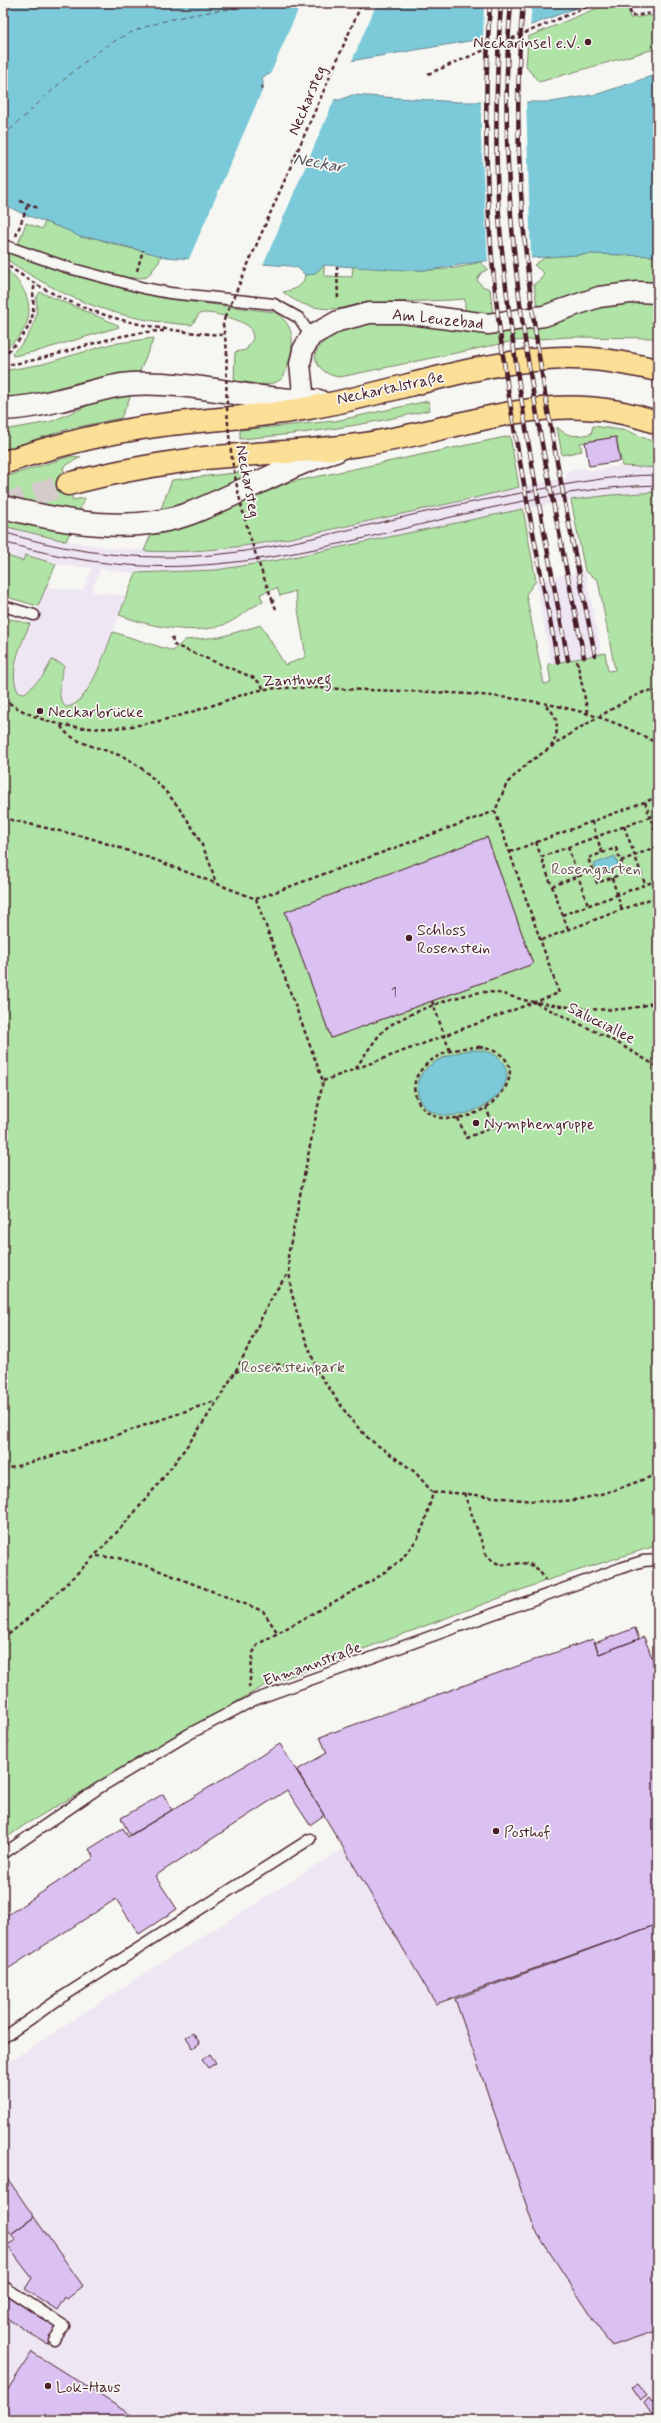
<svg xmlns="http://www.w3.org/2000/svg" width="661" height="2423" font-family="Mynerve,sans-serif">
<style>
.built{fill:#eee6f2}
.green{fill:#b0e4a6;stroke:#7d8268;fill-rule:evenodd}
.water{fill:#7bcad9;stroke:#678693}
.pier{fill:#f6f6f2}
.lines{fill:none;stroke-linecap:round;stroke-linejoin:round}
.ferry{stroke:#59525f;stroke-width:1;stroke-dasharray:5 4;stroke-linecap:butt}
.building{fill:#dac1f1;stroke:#4a1f2b}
.primary-tunnel{stroke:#d4cbca;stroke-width:22;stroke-dasharray:22 11;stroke-linecap:butt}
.lane-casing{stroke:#4a1f2b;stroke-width:13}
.street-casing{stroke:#4a1f2b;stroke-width:23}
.secondary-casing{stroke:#4a1f2b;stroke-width:25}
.primary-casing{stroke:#4a1f2b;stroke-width:25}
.path{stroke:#4a1f2b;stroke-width:2.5;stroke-dasharray:4 3;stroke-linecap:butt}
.lane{stroke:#f6f6f2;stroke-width:10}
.street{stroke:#f6f6f2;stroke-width:20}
.secondary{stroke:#f6f6f2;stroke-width:22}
.primary{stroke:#fbdf96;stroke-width:22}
.tram{stroke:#4a1f2b;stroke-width:1}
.rail-casing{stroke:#4a1f2b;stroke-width:4.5}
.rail{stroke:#f6f6f2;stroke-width:3;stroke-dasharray:9;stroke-linecap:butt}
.path-bridge{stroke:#4a1f2b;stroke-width:2.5;stroke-dasharray:4 3;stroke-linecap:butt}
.poi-dot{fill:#4a1f2b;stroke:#f6f6f2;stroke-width:1.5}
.labels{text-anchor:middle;stroke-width:3.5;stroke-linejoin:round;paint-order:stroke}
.number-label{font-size:14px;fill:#6e485c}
.poi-label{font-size:16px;fill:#4a1f2b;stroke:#f6f6f2;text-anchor:start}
.street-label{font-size:16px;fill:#4a1f2b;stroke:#f6f6f2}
.park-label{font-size:16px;fill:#64504a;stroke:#f6f6f2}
.water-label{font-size:17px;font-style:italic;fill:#59525f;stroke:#f6f6f2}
</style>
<rect width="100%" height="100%" fill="#f6f6f2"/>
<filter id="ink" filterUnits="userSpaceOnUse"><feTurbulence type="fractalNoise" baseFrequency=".025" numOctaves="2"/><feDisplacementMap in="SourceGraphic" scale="8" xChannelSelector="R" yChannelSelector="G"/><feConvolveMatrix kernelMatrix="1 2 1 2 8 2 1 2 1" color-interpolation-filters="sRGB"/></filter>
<g filter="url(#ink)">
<path class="built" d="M622 466 658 468V492L611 495 571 500 279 560 216 570 136 573 100 569 91 592 127 596 99 667 84 694 73 705 69 707 63 705 60 691 64 665 47 669 39 681 25 693H19L15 687V671L21 647 46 587 83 591 92 568 56 564 25 555 23 561 3 555V526L57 539 104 547 166 552 209 551 295 538 471 499 519 487 567 478 566 471 585 468 591 471Z
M585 571 602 654 551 664 536 581Z
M344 1848 436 2004 455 1999 535 2230 611 2346 658 2330V2420H3V2066L162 1962Z"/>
<path class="green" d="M627 3 630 18 655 15 654 3H658V48L539 82 526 67 528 37 602 6Z
M45 222 67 230 83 238H95L120 246 161 255 159 262 147 277C118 284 48 255 18 244L26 223 42 229Z
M3 251 68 274 140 293 169 299 274 312C295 324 295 343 288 364 287 369 285 376 280 380 268 388 248 383 234 382L235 352 246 350 253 339C253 335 252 331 249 327 243 320 208 310 199 314L192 325C116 320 65 300 3 257Z
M592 254 658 256V286L538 312 534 284 540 280 544 273 534 265 546 257Z
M480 262 488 269 481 273 477 280 482 286 490 289 493 318 465 313V299C441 301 417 301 392 302 354 305 316 320 283 292 295 289 303 288 305 275L314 274 324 265V276L352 277 353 266C395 268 438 276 480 262Z
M3 267C35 291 40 327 3 350Z
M40 292 118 325 119 327 38 351 13 356 12 353C28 340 40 320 36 299Z
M658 299V338L568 337 514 341 340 377C333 376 329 375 323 370 299 350 338 330 355 324 367 319 409 322 425 320 503 314 580 308 658 299Z
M154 338 139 373C92 374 49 393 3 400V371L43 364 111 344Z
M131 395 121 418 68 429 3 450V430L50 422 103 399Z
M428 401 430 410C367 425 305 434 240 439V430L335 421Z
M593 426 628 431 658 444V468L622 466 616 437 580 443 582 451 562 455 557 427C568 438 577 436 591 434Z
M510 436 519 487C469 500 419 510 369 521 294 538 221 555 144 551L152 532 287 483Z
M71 456 81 457 63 467 73 500 85 498 79 511 3 496V471L5 477Z
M261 470 187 504 160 511 172 480Z
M658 492V1545L545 1581 262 1687 26 1824 3 1840V617L30 624C21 644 8 671 18 692L25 693 43 676 52 660 64 665C61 677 55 698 66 707 88 707 106 649 113 632L173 651 185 640 220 637 261 625 285 665 306 657 295 591 280 596 277 588 260 594 263 602C250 607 241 617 228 623 198 637 149 626 119 615L136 573 216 570 279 560 523 509 536 581 526 594 544 684 551 683 548 664H551L605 653 608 671 615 670 598 580 585 571 571 500 611 495ZM487 837 533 964 331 1038 285 912ZM471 1050 492 1053 506 1081C502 1090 496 1099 487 1104 478 1109 438 1116 430 1111 425 1108 421 1103 419 1097 409 1067 449 1053 471 1050Z
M3 518 71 531 66 541 57 539 3 526Z
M3 555 23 561 25 555 56 564 38 606 3 596Z"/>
<path class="water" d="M3 3H589L505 35 266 75 261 79 263 81V91L261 92 264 96 340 100 352 95 459 102H552L598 94 658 74V256L592 254 484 261 430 270H403L324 265 314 274 305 275 298 268 290 266 165 257 95 238 80 237 67 230 21 213 3 204Z
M615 856 619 867 598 875 594 864Z
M471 1050C483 1050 496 1052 503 1063 525 1099 441 1137 421 1101 404 1070 447 1053 471 1050Z"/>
<path class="pier" d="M301 3H377L351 63 269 77Z
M484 3H532L530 28 505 37 483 41Z
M265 84 264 94 335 98 263 265 188 261Z
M481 100H526L531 260 488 263 481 138Z"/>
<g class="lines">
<path class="ferry" d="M3 136C37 106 81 59 120 38 165 14 223 11 273 3"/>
</g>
<path class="building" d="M616 437 620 461 589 466 585 442Z
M487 837 533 964 331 1038 285 912Z
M635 1628 639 1639 599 1654 595 1643Z
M644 1637 658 1673V1924L436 2004 297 1770 327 1753 320 1737 593 1639 599 1654Z
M280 1744 324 1815 310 1825 287 1790 155 1876 177 1909 139 1934 116 1899 3 1972V1918L94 1858 89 1849 123 1828 128 1837Z
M163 1794 172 1810 130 1835 121 1818Z
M658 1924V2330L611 2346 535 2230 455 1999Z
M193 2033 200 2043 193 2048 186 2037Z
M210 2054 216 2063 208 2068 202 2060Z
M3 2172 34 2217 11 2234 3 2222Z
M34 2217 83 2286 67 2299 65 2297 57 2310 25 2289 32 2278 7 2245 16 2240 11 2234Z
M3 2293 58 2328 47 2344 3 2316Z
M32 2352 139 2420H3V2397Z
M638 2384 647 2396 641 2400 632 2387Z
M649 2398 658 2411 652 2415 644 2403Z"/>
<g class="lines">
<path class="primary-tunnel" d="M3 505 68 484"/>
<g class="lane-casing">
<path id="lane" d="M3 245 69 268 144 288 170 293 274 304 299 318 311 336
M3 606 34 615
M3 1854 99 1788 189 1734 254 1700 621 1568 643 1561 658 1560
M3 2038 62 1997 310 1839
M3 2286 64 2326 54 2340"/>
</g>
<g class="street-casing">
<path id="street" d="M304 401 300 364 303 350 311 336 338 321 369 313H403L488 324 544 316 599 297 638 292 658 293"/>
</g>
<g class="secondary-casing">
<path id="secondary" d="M3 409C22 408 41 405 60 400 84 395 106 386 131 384 194 380 256 402 319 401
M3 507C63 522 132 535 191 513 240 494 285 466 336 451"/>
</g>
<g class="primary-casing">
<path id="primary" d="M3 463C55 445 108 432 162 425 211 419 261 417 309 408 395 393 477 360 565 358 596 357 628 364 658 370
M68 484C113 472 158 464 205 458 256 453 307 452 358 445 464 431 549 383 658 423"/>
</g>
<path class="path" d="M629 3 631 16 654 13 652 3
M633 3H640
M428 74 596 3
M262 90V83
M20 201 38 208
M16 236 28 204
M3 262C71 313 140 330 224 335
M337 266 338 301
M137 271 143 250
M225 317 223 324 227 351
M3 357C16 342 30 333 33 312 34 302 32 294 35 284
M3 365C59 360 109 331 166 331
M272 599 276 609
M172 637 174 645 254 678 261 684 264 690
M577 661 588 713
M3 699C65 742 134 731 201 709 222 703 245 692 266 689 300 686 334 689 368 690 465 693 572 693 658 744
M546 706C559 715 560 733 551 746
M37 717 40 711
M61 726C70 744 108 749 126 758 164 779 207 839 215 882
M645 802 650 817 658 814
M3 818 90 838 153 859 256 899 495 811
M592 822 602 853
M624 826 645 884
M536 842 541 857
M568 847 588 905
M616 848 625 873 597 883 588 858Z
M510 852 658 797
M621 861 658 846
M612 878 622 910
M552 886 592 871
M562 915 658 880
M568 929 541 857 650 817 658 838
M541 940 658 896
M432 1001 450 1051
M536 1003 611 1039 658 1067
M479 1047C543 1056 496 1125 442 1118 420 1115 405 1089 421 1070 435 1053 458 1047 479 1047Z
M356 1068C364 1056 373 1042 383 1031 397 1016 466 991 487 992 503 992 519 1000 534 1002 573 1008 621 1016 658 1001
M323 1081 559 993 495 811 507 783 528 763 576 730 631 698 644 692 658 691
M458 1118 466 1138 494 1127 486 1108
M235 1372C263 1364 290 1360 317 1372
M3 1470 70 1451 215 1401
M433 1493C479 1491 529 1506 573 1500 602 1496 631 1484 658 1474
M464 1493 486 1554C505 1580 527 1545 545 1580
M97 1556 118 1558 150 1567 263 1611 277 1632
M3 1639C95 1565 175 1475 235 1372 254 1340 264 1303 288 1274
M249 1688 253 1653 258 1644 375 1579 401 1560 418 1538 424 1524 433 1493 415 1472 369 1439 351 1420 318 1372 300 1325 291 1290 288 1256 323 1081 256 899"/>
<use href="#lane" class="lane"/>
<use href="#street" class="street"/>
<use href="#secondary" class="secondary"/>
<use href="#primary" class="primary"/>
<path class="tram" d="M3 532C55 548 110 557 164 557 237 558 308 539 378 523 424 512 470 502 516 494 563 485 610 475 658 475
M3 542C63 559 125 569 188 566 347 559 498 488 658 485"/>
<g class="rail-casing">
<path id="rail" d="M490 3C485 80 485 157 490 233 500 377 531 521 558 662
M501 3C496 78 494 155 500 229 513 374 541 517 568 660
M511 3C491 224 541 442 584 657
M523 3C502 224 553 440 595 655"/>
</g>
<use href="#rail" class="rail"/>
<path class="path-bridge" d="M225 317 362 3
M227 351C223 445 238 512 272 599"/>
</g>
</g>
<g class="poi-dot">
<circle cx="588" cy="42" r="4"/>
<circle cx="40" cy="711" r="4"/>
<circle cx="409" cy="938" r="4"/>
<circle cx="476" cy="1123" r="4"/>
<circle cx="496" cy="1831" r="4"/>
<circle cx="48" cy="2386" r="4"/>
</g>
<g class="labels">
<g class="number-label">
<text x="394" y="996">1</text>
</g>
<g class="poi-label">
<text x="580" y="48" text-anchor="end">Neckarinsel e.V.</text>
<text x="48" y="717">Neckarbrücke</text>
<text x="417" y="935">Schloss<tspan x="417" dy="18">Rosenstein</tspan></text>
<text x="484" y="1129">Nymphengruppe</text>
<text x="504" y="1837">Posthof</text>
<text x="56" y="2392">Lok-Haus</text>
</g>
<g class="street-label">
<text transform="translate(306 100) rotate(-67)" y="6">Neckarsteg</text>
<text transform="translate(438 318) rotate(6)" y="6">Am Leuzebad</text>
<text transform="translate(390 387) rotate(-12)" y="6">Neckartalstraße</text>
<text transform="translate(249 481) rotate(79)" y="6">Neckarsteg</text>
<text transform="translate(297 679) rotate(-2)" y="6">Zanthweg</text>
<text transform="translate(602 1022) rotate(27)" y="6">Salucciallee</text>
<text transform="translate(312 1663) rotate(-20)" y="6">Ehmannstraße</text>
</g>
<g class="park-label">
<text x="596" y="874">Rosengarten</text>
<text x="293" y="1372">Rosensteinpark</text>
</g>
<g class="water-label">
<text transform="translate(319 162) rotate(10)" y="6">Neckar</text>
</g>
</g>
<rect width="661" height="2423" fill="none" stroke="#f6f6f2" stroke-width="16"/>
<rect x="8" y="8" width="645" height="2407" fill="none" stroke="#4a1f2b" stroke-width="1.5" filter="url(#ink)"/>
</svg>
